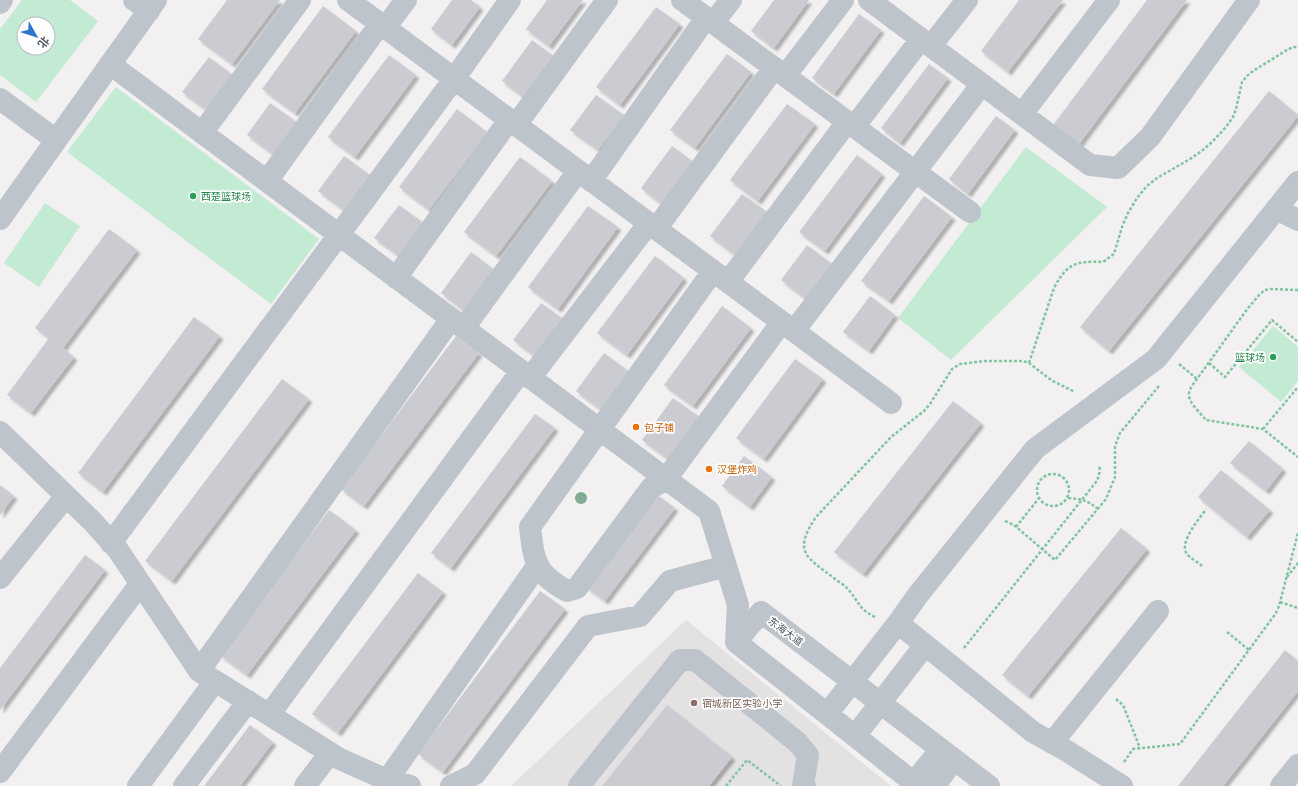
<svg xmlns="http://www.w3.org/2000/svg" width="1298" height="786" font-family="'Fira Sans','Noto Sans SC',sans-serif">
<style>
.education{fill:#e3e1e1}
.green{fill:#c3ead2;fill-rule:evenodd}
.building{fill:#cbccd2;filter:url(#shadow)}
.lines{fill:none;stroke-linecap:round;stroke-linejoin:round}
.path{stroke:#7fc5a2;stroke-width:2.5;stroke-dasharray:3 2;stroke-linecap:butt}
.minor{stroke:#bdc4cb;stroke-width:22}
.tree{fill:#80ac95}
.leisure-dot{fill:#2e9e5b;stroke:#fff;stroke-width:1.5}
.food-dot{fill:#e8710a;stroke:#fff;stroke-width:1.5}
.education-dot{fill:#8d6e63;stroke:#fff;stroke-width:1.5}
.labels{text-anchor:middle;stroke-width:3.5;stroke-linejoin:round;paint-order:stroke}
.leisure-label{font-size:10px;fill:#27864d;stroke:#fff;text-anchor:start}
.food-label{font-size:10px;fill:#c56008;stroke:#fff;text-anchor:start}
.street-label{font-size:10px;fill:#4a535b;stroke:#fff}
.education-label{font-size:10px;fill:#785e54;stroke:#fff;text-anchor:start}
</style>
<defs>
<filter id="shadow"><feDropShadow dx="3.5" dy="3.5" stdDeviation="1" flood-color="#0004"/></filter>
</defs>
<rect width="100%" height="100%" fill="#f2f0f0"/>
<path class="education" d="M686 620 891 786H511Z"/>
<path class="green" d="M22 0H70L98 21 36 102 0 75V29ZM24 24H48V48H24Z
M116 87 319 239 271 304 67 152Z
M1026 147 1107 207 951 360 898 318Z
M45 203 80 226 39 287 4 263Z
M1273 326 1298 347V381L1281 402 1239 367Z"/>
<path class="building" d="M227 0H280L232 64 198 39Z
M452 0H471L480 7 452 45 431 29Z
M547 0H583L549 46 526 29Z
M774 0H809L774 48 751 31Z
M1019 0H1063L1008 72 981 51Z
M1147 0H1187L1079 144 1053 125Z
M323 6 356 31 295 113 262 89Z
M656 7 680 24 620 105 596 87Z
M859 14 881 30 834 94 812 78Z
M532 40 560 61 530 102 502 81Z
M727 54 751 72 695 148 670 130Z
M389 55 416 75 355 157 328 137Z
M209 57 237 78 211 113 182 92Z
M929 64 948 78 900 143 881 128Z
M1269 91 1298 115V116L1109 351 1080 327Z
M596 95 624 115 598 150 570 130Z
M270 103 298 123 274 155 247 135Z
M787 104 815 124 758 201 730 180Z
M457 109 487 132 429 210 399 187Z
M996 116 1015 130 968 194 949 179Z
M672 146 692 161 661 204 641 188Z
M857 155 882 174 825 251 799 232Z
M344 156 370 175 344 210 318 191Z
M520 157 552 181 496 256 464 232Z
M742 194 767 212 735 255 710 236Z
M924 196 952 217 889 301 861 281Z
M399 205 429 227 405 260 374 238Z
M588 206 618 227 558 309 528 287Z
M109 229 137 250 63 348 74 357 31 413 7 395 49 338 35 328Z
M807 245 832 264 806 299 781 280Z
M471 252 496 271 466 312 441 293Z
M655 256 684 278 627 355 597 333Z
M870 296 895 315 869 351 843 332Z
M541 303 566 321 539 359 513 340Z
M722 306 751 328 693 406 664 385Z
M194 317 220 336 103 492 78 473Z
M456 336 479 353 364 506 341 489Z
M604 353 635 376 607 414 576 391Z
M795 359 823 379 764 459 736 438Z
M282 379 309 399 172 581 145 561Z
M673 398 701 418 670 460 642 440Z
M953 401 981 423 863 574 834 552Z
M535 414 555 428 451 568 431 553Z
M1249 441 1283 469 1266 491 1230 463Z
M744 456 772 477 750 507 722 486Z
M1221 470 1270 510 1247 537 1198 497Z
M0 485 14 496 0 515Z
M656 494 675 508 605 601 586 587Z
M329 510 356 530 247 675 220 655Z
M1121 528 1147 549 1028 696 1002 675Z
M85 555 105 570 0 710V668Z
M418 573 443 592 338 733 312 714Z
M540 591 565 609 443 772 418 754Z
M1285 650 1298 661V691L1223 786H1178Z
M667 705 732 757 709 786H602Z
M250 725 273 742 240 786H204Z"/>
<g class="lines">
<path class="path" d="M1298 290 1271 289 1265 290 1260 294 1248 308 1197 379C1194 383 1190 388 1189 393 1187 401 1201 414 1206 420L1263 429 1298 457
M1029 363 1054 288C1067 263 1076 261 1103 262L1114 254 1122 227 1128 213 1137 198 1147 186 1157 178 1190 159 1203 150 1213 141 1226 127 1233 117 1236 109 1242 82 1247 76 1253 71 1287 50 1293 47H1298
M1209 363 1225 377 1272 320 1298 342
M1179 364 1197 379
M1263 429 1298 387
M1037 490a16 16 0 1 1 32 0a16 16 0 1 1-32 0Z
M1068 498C1082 499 1087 500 1098 509
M1005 521 1014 525 1055 560 1106 499 1115 477V446L1120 433 1159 386
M1016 527 1039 498
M1202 566C1198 562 1191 559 1187 554 1178 543 1200 518 1206 509
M1287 577 1298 563
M1280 602 1298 608
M875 617C858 609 859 601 847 588 844 585 839 582 835 579 807 557 792 553 816 517L891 437 924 411 930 404 952 369 960 364 985 361H1023L1029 363 1051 380 1075 392
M1227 632 1249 650
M964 648 1096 482 1099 476 1100 465
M1116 699 1123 705 1140 748
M1124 762 1133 749 1180 744 1276 613 1279 606 1298 533
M726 786 747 760 781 786"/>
<path class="minor" d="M134 0 149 11
M348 0 891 403
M682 0 970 212
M869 0 1090 165 1118 168 1150 137 1249 0
M0 3 2 0
M713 23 731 0
M385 28 406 0
M931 46 967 0
M110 64 709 511 738 605 736 642
M785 76 843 0
M0 99 56 140
M1022 114 1109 0
M516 125 607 0
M854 127 921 39
M202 133 300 0
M267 181 380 24
M591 181 706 18
M1276 209 1298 220
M0 219 156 0
M656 229 774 68
M713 271 530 527C534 562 535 573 567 591L577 588 651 488 666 479 782 322
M396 278 509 120
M728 282 847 122
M464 328 578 171
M794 331 982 84
M530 378 649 223
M0 432 92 521 118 550 199 671 340 759 378 776 410 786
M111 543 454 79 510 0
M0 578 66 496
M199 671 451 319
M827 714 898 623
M269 715 521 371
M855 736 925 645
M1052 743 1158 611
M0 772 140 584
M388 779 537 566
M138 786 215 681
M184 786 248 701
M305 786 330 753
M451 786 475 774 588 626 640 616 670 581 726 566
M579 786 680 660H695L797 742 808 755 803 785 805 786
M911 786 941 749
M918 786 736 642 761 612 989 786
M934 786 954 760
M1122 786 1067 751 1033 732 898 623 918 595 1035 449 1156 359 1298 182
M1281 786 1298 765"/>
</g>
<circle class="tree" cx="581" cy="498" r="6"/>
<g class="leisure-dot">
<circle cx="193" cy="196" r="4"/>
<circle cx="1273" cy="357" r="4"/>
</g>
<g class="food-dot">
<circle cx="636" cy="427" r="4"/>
<circle cx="709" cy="469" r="4"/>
</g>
<circle class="education-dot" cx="694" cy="703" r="4"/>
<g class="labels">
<g class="leisure-label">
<text x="201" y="200">西楚篮球场</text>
<text x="1265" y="361" text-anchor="end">篮球场</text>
</g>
<g class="food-label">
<text x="644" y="431">包子铺</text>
<text x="717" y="473">汉堡炸鸡</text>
</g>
<g class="street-label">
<text transform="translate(786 631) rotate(37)" y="4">东海大道</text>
</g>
<g class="education-label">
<text x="702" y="707">宿城新区实验小学</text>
</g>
</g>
<g transform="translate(36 36) rotate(129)"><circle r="19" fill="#ffffff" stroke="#b7babd"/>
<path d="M0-3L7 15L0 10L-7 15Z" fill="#2d75ce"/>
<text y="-6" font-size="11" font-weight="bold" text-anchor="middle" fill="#4a535b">北</text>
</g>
</svg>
